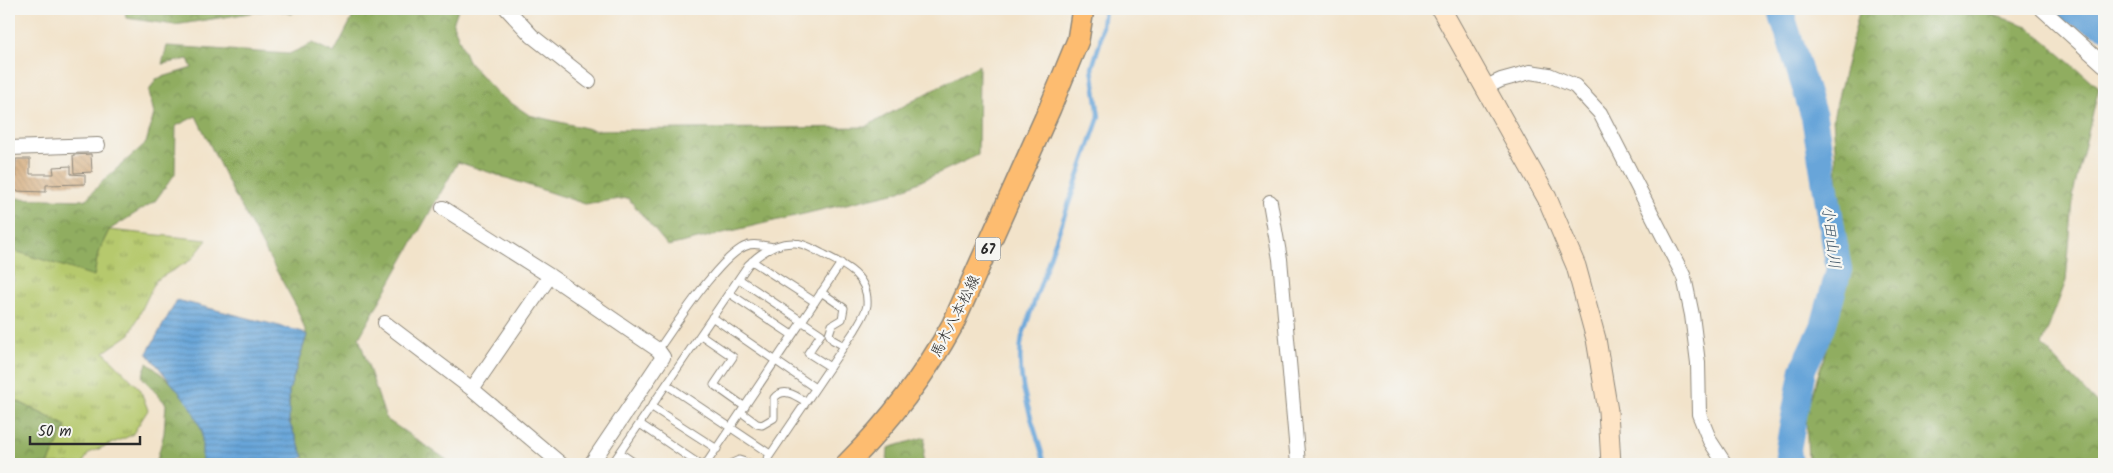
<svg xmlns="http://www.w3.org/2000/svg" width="2113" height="473" font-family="Kalam,'Klee One',sans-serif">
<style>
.grass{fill:url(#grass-tufts);stroke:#707a4c}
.forest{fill:url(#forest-crowns);stroke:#5e6c46}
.water{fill:url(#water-rules);stroke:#496882}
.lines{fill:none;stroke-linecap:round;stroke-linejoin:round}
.stream{stroke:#67a5d9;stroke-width:4.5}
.river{stroke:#67a5d9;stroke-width:26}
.building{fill:url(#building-back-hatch)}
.lane-casing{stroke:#8e877a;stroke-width:9}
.street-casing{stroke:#8e877a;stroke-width:16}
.secondary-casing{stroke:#8e877a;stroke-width:21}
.primary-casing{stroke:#8e877a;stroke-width:24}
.lane{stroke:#fff;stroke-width:7}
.street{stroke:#fff;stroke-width:14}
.secondary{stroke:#fee4c5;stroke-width:19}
.primary{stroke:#fdbc6f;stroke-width:21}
.labels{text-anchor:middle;stroke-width:4.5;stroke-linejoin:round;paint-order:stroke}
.shield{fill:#f6f6f2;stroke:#686867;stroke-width:1}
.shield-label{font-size:14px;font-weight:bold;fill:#2b2b2b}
.street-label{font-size:15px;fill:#2b2b2b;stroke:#f6f6f2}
.water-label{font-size:16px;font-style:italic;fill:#405668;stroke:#f6f6f2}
</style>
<defs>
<pattern id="grass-tufts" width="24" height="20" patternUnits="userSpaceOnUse" patternTransform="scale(1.25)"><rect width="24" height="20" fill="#b6c96d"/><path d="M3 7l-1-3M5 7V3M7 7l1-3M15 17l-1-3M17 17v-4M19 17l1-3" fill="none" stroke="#94a35a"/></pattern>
<pattern id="forest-crowns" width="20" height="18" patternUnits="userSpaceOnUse" patternTransform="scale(1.25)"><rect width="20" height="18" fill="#90ad60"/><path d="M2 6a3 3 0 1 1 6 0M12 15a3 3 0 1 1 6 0" fill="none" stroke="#768d4f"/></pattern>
<pattern id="water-rules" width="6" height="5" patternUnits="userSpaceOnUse" patternTransform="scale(1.25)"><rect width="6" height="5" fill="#67a5d9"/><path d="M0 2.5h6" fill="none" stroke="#5587b0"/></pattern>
<pattern id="building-back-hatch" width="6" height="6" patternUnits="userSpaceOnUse" patternTransform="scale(1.25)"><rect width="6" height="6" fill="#cf9e66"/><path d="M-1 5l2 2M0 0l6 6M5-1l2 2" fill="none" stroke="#a88154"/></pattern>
</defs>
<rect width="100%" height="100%" fill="#f6f6f2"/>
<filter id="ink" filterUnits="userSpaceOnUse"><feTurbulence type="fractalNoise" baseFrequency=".02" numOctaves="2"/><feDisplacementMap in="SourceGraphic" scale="10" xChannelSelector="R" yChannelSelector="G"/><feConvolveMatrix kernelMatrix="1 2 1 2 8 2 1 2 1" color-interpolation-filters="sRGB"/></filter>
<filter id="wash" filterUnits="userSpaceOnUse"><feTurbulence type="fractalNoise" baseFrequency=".0096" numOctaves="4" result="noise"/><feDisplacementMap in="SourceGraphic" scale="20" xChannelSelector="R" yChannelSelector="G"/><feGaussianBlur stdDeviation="1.12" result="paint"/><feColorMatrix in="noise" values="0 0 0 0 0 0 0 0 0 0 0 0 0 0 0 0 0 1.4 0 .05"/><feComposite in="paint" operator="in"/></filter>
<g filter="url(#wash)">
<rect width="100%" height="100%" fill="#f2e3ca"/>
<path class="grass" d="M109 230 207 240 191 260 156 280 130 334 104 352 140 389 148 410 132 435 89 453 82 464H48L66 426 9 397V289L14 280 12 250 94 275 98 253Z"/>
<path class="forest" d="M125 9H295L292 14 275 9 175 25 126 18Z
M357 9H458L453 24 468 61 498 94 529 115 594 130 865 127 979 65 978 155 897 192 668 246 628 198 585 204 458 162 359 338 386 419 447 460 444 464H305L304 457 289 422V391L307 335 296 306 233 192 196 116 176 126 175 174 155 201 109 230 98 253 94 276 9 249V198L85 200 105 179 146 143 154 114 149 91 156 79 192 68 188 59 162 64 167 46 289 54 313 43 334 53Z
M1867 9H1975L2028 26 2099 88 2074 190 2066 281 2042 345 2103 410 2104 464H1808L1806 412 1845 293 1833 118 1859 12Z
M147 363C168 378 198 405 202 433 203 443 202 454 202 464H156L164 433 166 404 142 377Z
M9 397 66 426 48 464H9Z
M925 437 923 464H887L888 448Z"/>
<path class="water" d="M177 300 303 332 307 335 289 391V422L304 457 293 462 292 464H202V431L191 407 147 353Z"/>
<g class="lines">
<path class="stream" d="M1045 464C1034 423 1014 380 1022 337L1099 117 1092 68 1100 42 1104 9"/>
<path class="river" d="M1780 9 1814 117 1839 270 1823 327 1803 369 1788 449 1790 464
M2068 9 2104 26"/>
</g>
<g id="blocks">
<path class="building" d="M91 154 92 172 74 173 73 155Z
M16 159H30V174H54L53 167 71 166V174L85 175V184L46 185V192L15 191Z"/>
</g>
</g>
<g filter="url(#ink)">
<use href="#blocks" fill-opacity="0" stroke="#8e877a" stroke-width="1"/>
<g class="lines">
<g class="lane-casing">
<path id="lane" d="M752 261 815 302
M739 279 821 334 808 353 830 367
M821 292 844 308 842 319 832 325 829 334 833 340 844 346
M729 293 792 335
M712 317 815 388
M701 335 733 357 714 385 745 407
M658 350C675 326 723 251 749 245 756 243 766 246 773 247
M667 385 770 454
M652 407 717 449
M741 412 757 424 762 425 774 418V398C784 387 795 395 806 402
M640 424 699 464
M620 453 636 464
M612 464 748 265C760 253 777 242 795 243 805 243 814 250 823 254 845 265 869 276 867 305 866 313 859 323 855 330L764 464
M706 464 841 263
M730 464 739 460 752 464"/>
</g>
<g class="street-casing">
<path id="street" d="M507 9 532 36 589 81
M2042 9 2104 65
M1486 87 1501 80 1530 72 1549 75 1575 86 1600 113 1684 277 1692 315 1698 363 1699 414 1710 441 1725 464
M9 148 98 145
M1270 202 1280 259 1298 464
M443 208 550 276 658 350 663 357 591 464
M385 323 472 389 561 464
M472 389 550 276"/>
</g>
<g class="secondary-casing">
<path id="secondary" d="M1441 9 1547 198 1576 266 1596 339 1608 411 1611 464"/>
</g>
<g class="primary-casing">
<path id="primary" d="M847 464C889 422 924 377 953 324L1050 108 1078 40 1083 9"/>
</g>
<use href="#lane" class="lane"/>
<use href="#street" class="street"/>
<use href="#secondary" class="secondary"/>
<use href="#primary" class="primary"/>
</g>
</g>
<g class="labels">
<rect class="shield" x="975.5" y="237.5" width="25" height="23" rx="4"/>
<g class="shield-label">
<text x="988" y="254">67</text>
</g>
<g class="street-label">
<text transform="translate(955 316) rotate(-63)" y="5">馬木八本松線</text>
</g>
<g class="water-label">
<text transform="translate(1832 237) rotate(83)" y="6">小田山川</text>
</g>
</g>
<rect width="2113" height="473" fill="none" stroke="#f6f6f2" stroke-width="30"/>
<path d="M30 436v8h110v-8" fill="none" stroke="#2b2b2b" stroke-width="2.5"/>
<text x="38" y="436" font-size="15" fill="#2b2b2b" stroke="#f6f6f2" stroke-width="4" paint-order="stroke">50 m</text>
</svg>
